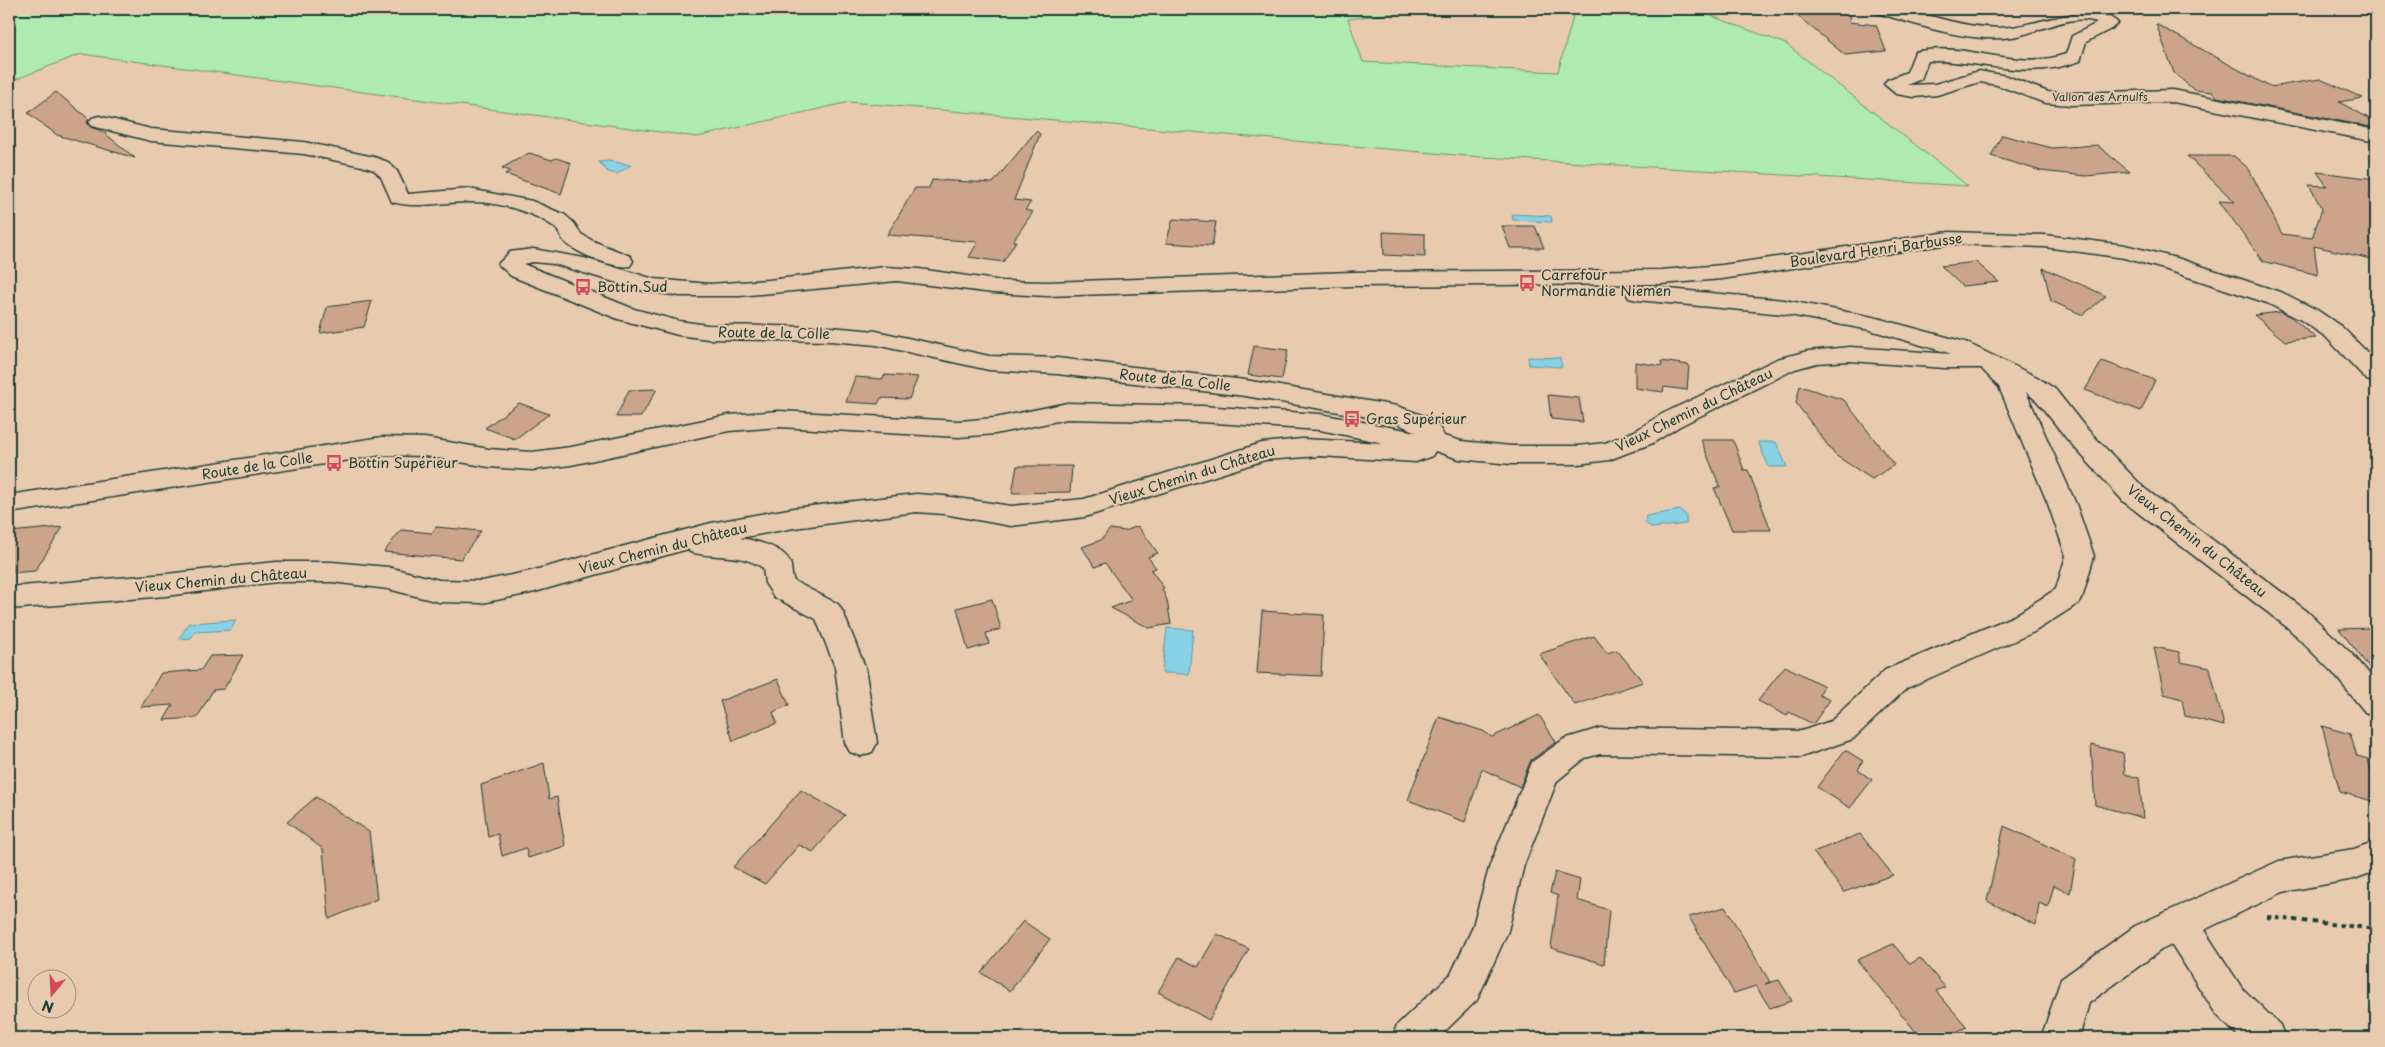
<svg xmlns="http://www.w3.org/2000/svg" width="2385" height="1047" font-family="'Playpen Sans',sans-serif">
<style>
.green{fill:#afeab0;stroke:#679472}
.water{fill:#87d2e6;stroke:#5d969f}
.building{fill:#cba48b;stroke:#1f3d34}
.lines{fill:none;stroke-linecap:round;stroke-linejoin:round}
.minor-casing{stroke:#1f3d34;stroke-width:3}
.path{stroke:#1f3d34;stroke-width:4;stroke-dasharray:4.5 4.5;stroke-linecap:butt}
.minor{fill:#e8cbaf;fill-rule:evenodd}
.labels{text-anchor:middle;stroke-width:4;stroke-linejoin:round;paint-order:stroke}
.far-street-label{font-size:11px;fill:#1f3d34;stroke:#e8cbaf}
.street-label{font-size:14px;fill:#1f3d34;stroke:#e8cbaf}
.poi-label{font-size:14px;fill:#1f3d34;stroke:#e8cbaf;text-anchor:start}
</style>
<rect width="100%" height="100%" fill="#e8cbaf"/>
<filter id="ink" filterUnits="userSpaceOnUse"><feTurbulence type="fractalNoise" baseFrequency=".02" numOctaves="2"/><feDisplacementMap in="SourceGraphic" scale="10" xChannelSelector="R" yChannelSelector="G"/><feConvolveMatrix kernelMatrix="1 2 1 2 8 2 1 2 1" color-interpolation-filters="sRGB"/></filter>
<g filter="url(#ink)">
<path class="green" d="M9 9H1403L1404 12 1348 19 1363 62 1558 72 1575 9H1693L1786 44 1968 186 1467 156 849 102 697 137 81 54 9 82Z"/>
<path class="water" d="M609 161 631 165 617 174 608 172 599 162Z
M1512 214 1551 216 1552 222 1513 220Z
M1528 357 1560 358 1562 367 1529 365Z
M1758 442H1776L1787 467H1769Z
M1680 510 1686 515V524L1653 528 1645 523 1646 516Z
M236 620 231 630 195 632 191 638 179 639 189 623Z
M1167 628 1193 630 1189 674 1162 673Z"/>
<path class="building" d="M1789 9H1809L1850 15 1849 22 1876 25 1886 51 1845 55Z
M2156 24 2270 87 2320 79 2363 98 2339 102 2376 122V128L2217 97 2213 92 2194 90 2174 73Z
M56 92 89 119 87 122 90 127 102 131 135 158 57 135 28 113Z
M1036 131 1040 134 1014 200 1031 202 1025 210 1033 212 1013 241H1016L1003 262 969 257 978 242 887 235 915 188H929L932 180 993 183Z
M2002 135 2052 148 2097 145 2130 172 2086 176 2041 171 1991 156Z
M529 153 552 160 556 158 571 163 561 194 505 174 510 171 502 168Z
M2187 156H2234L2249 169 2282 234 2312 238 2322 209 2309 185 2327 186 2317 172 2376 179V260L2314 246 2318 275 2263 261 2219 201 2235 202Z
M1173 219 1216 222 1212 246 1166 243Z
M1502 226H1535L1544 248H1510Z
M1383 232 1425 234V257L1384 255Z
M1976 262 1999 282 1962 286 1941 266Z
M2043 268 2089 288 2106 296 2083 315 2051 301Z
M372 301 364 327 320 333 327 307Z
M2281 312 2291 317 2316 338 2285 341 2254 315Z
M1254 346 1288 350 1282 379 1248 375Z
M1661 361 1689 365 1687 390 1664 387 1663 392 1635 388V362L1662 366Z
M2102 361 2155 380 2141 411 2085 390Z
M885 375 918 377 909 399 881 398 878 404 846 402 855 377 882 379Z
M1800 386 1844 400 1894 465 1872 479 1835 455 1796 403Z
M657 389 641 417H616L629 390Z
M1548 395 1579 398 1583 422 1551 419Z
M519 403 549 414 515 439 485 428Z
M1701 440H1733L1744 470H1748L1771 530H1732L1714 488 1720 487Z
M1017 466H1072L1070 492 1012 493Z
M1138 526 1158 553 1148 557 1156 568 1151 570 1164 588 1162 589 1167 600 1171 624 1149 628 1111 608 1132 600 1105 563 1095 567 1082 547 1101 540 1110 529 1125 531Z
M63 527 35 571 9 573V532Z
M436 527 481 531 461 559 384 552 401 530 432 533Z
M992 599 1001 629 986 633 989 644 968 650 957 608Z
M1262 611 1324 615 1321 676 1257 673Z
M2370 628 2376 636V676L2339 629Z
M1594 636 1607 653 1617 650 1643 682 1575 705 1539 654Z
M2154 647 2179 652 2181 662 2210 668 2224 726 2185 716 2182 699 2164 694Z
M243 655 224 689 213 690 197 718 164 720 173 705 141 707 161 673 201 670 210 656Z
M1785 666 1824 686 1819 695 1830 700 1813 724 1789 712 1787 716 1758 701Z
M778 679 789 705 773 712 777 723 733 741 720 701Z
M1539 715 1556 742 1531 760 1520 787 1482 769 1465 822 1408 800 1439 717 1483 731 1492 737Z
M2322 726 2350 734 2357 756 2368 759 2376 789V802L2340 792Z
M2091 745 2123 753 2125 774 2139 778 2143 818 2095 805Z
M1845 750 1863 761 1858 770 1872 780 1850 808 1817 787Z
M544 763 549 799 557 797 565 846 528 858 526 848 502 856 498 834 488 837 481 785Z
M801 790 845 815 813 852 799 845 765 884 733 867Z
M316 797 369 832 377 899 329 919 323 849 287 822Z
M2004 826 2076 859 2070 893 2054 885 2048 907 2039 903 2036 925 1987 901Z
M1860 834 1893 875 1844 892 1813 852Z
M1555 872 1580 880 1577 900 1609 910 1604 964 1551 948 1558 896 1550 893Z
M1725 907 1770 982 1765 984 1779 980 1792 1001 1770 1008 1756 986 1734 993 1689 917Z
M1023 921 1050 939 1010 991 981 973Z
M1217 934 1249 949 1209 1020 1158 992 1179 957 1198 967Z
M1893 944 1910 964 1920 958 1945 987 1936 991 1967 1027 1942 1038H1921L1857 960Z"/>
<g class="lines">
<g class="minor-casing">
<path id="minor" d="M1875 9C1883 9 1893 7 1902 9 1939 17 1973 31 2012 27 2039 24 2096 0 2118 23L2111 29 2086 42 2080 61C2026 81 1982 60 1928 61L1921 79 1907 85 1935 84 1979 71 2007 76 2048 92 2071 93 2173 90 2376 130V142L2173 102 2071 105 2045 103 1997 85 1980 82 1937 95 1914 97 1896 94 1884 84 1887 80 1907 72 1915 52C1965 40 2016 72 2066 54L2072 36 2097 23C2075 11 2035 34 2012 37 1966 43 1920 25 1877 13Z
M99 116 151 129 304 142 374 157 388 162 397 171 408 194 469 189 532 201 565 215 574 223 581 234 593 241 630 256 633 261 630 266C615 269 578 254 566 243 562 240 561 235 558 231 553 225 545 221 539 218 518 208 491 201 468 202 441 202 418 209 392 202L381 177 374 170 362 166 304 154 151 141 92 126 89 122 92 118Z
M1949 232 2045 235 2125 245 2180 259 2283 293 2317 310 2342 327 2376 361V383L2367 380 2326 337 2301 320 2267 303 2164 269 2124 258 2045 247 1949 244 1722 279 1661 284 1352 286 1047 296 993 293 897 281 739 296H680L644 291 554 264 533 262 523 264 634 309 679 321 708 325 830 327 876 331 989 356 1057 358 1245 380 1397 406 1435 420 1444 436 1461 441 1511 446H1578L1605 443 1635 431 1662 414 1777 359 1808 351 1850 347 1952 354 1870 330 1784 314 1637 300 1629 298 1626 293 1629 288 1637 286 1784 300 1873 317 1965 342 2037 377 2055 389 2085 427 2144 488 2308 612 2355 657 2376 682V716L2365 712 2333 673 2288 628 2124 502 2067 439 2037 401 2026 392 2076 504 2094 556 2083 595 2079 603 2034 632 1907 688 1853 739 1801 757 1600 754 1585 758 1557 781 1524 865 1508 931 1477 1000 1438 1038H1392L1397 1025 1451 974 1472 929 1490 865 1528 772 1532 762 1564 739 1600 728 1801 731 1831 721 1885 670 2014 616 2056 589 2066 556 2048 504 1999 387 1981 368H1945L1850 361 1817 363 1795 369 1680 426 1653 443 1609 460 1578 464H1511L1459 459 1435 451 1432 456 1416 462 1320 456 1265 460 1085 517 1011 526 944 514 916 512 794 528 740 538C755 541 783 546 790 562 792 568 791 575 794 581L838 604 843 612 865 667 877 743 872 752 861 756 850 752 845 743 835 667 816 619 774 597 765 583 763 568C740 552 715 559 690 552L688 549 531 593 482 603 439 602 388 589 332 582H276L166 596 9 609V587L166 574 276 562H332L388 567 439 580 482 581 531 571 711 523 794 508 916 494 944 496 1011 506 1084 499 1262 443 1302 439 1384 443 1320 430 1202 422 1067 419 995 434 959 437 779 427 729 431 571 465 532 470 489 467 425 456 382 455 9 513V495L382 437 425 438 489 449 532 452 571 447 729 415 779 411 959 421 995 418 1067 403 1202 406 1320 414 1416 432 1392 421 1245 396 1057 374 989 370 876 345 830 341 708 339 678 335 618 319 511 276 498 264 510 252 533 249 584 258 654 279 710 284 768 280 885 267 919 269 1002 281 1047 282 1352 272 1661 270 1722 265Z
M2376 841V871L2354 879 2283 892 2204 930 2242 988 2280 1025 2285 1038H2240L2216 1014 2172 945 2161 950 2089 1003 2079 1038H2041L2061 979 2135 926 2279 861 2354 849Z"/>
</g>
<path class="path" d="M2267 917 2376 929"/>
<use href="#minor" class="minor"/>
</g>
</g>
<defs>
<g id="bus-bare" transform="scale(1.35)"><path d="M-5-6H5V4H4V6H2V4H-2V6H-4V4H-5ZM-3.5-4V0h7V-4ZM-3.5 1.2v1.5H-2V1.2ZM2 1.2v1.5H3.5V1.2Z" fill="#d1495b" stroke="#e8cbaf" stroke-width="2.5" paint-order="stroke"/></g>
</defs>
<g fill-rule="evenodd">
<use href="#bus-bare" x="1527" y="283"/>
<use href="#bus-bare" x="583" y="287"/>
<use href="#bus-bare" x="1352" y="419"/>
<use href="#bus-bare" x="334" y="463"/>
</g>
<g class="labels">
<g class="far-street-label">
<text x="2100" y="101">Vallon des Arnulfs</text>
</g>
<g class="street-label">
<text transform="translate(1876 250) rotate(-8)" y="5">Boulevard Henri Barbusse</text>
<text transform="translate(774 333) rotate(1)" y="5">Route de la Colle</text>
<text transform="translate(1175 380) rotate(6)" y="5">Route de la Colle</text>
<text transform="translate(1694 410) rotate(-26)" y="5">Vieux Chemin du Château</text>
<text transform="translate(257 466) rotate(-9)" y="5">Route de la Colle</text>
<text transform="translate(1192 475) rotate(-17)" y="5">Vieux Chemin du Château</text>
<text transform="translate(2197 541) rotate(38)" y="5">Vieux Chemin du Château</text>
<text transform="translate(663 548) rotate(-14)" y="5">Vieux Chemin du Château</text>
<text transform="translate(221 580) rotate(-5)" y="5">Vieux Chemin du Château</text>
</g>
<g class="poi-label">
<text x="1541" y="280">Carrefour<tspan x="1541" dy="16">Normandie Niemen</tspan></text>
<text x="597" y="292">Bottin Sud</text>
<text x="1366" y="424">Gras Supérieur</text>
<text x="348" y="468">Bottin Supérieur</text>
</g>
</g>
<rect width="2385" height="1047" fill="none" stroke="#e8cbaf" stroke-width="30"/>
<rect x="15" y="15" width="2355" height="1017" fill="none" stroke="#1f3d34" stroke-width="2" filter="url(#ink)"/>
<g transform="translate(52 994) rotate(198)"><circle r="24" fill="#e8cbaf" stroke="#98927e"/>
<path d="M0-4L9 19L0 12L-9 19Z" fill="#d1495b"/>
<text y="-8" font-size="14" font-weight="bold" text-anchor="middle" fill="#1f3d34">N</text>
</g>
</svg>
